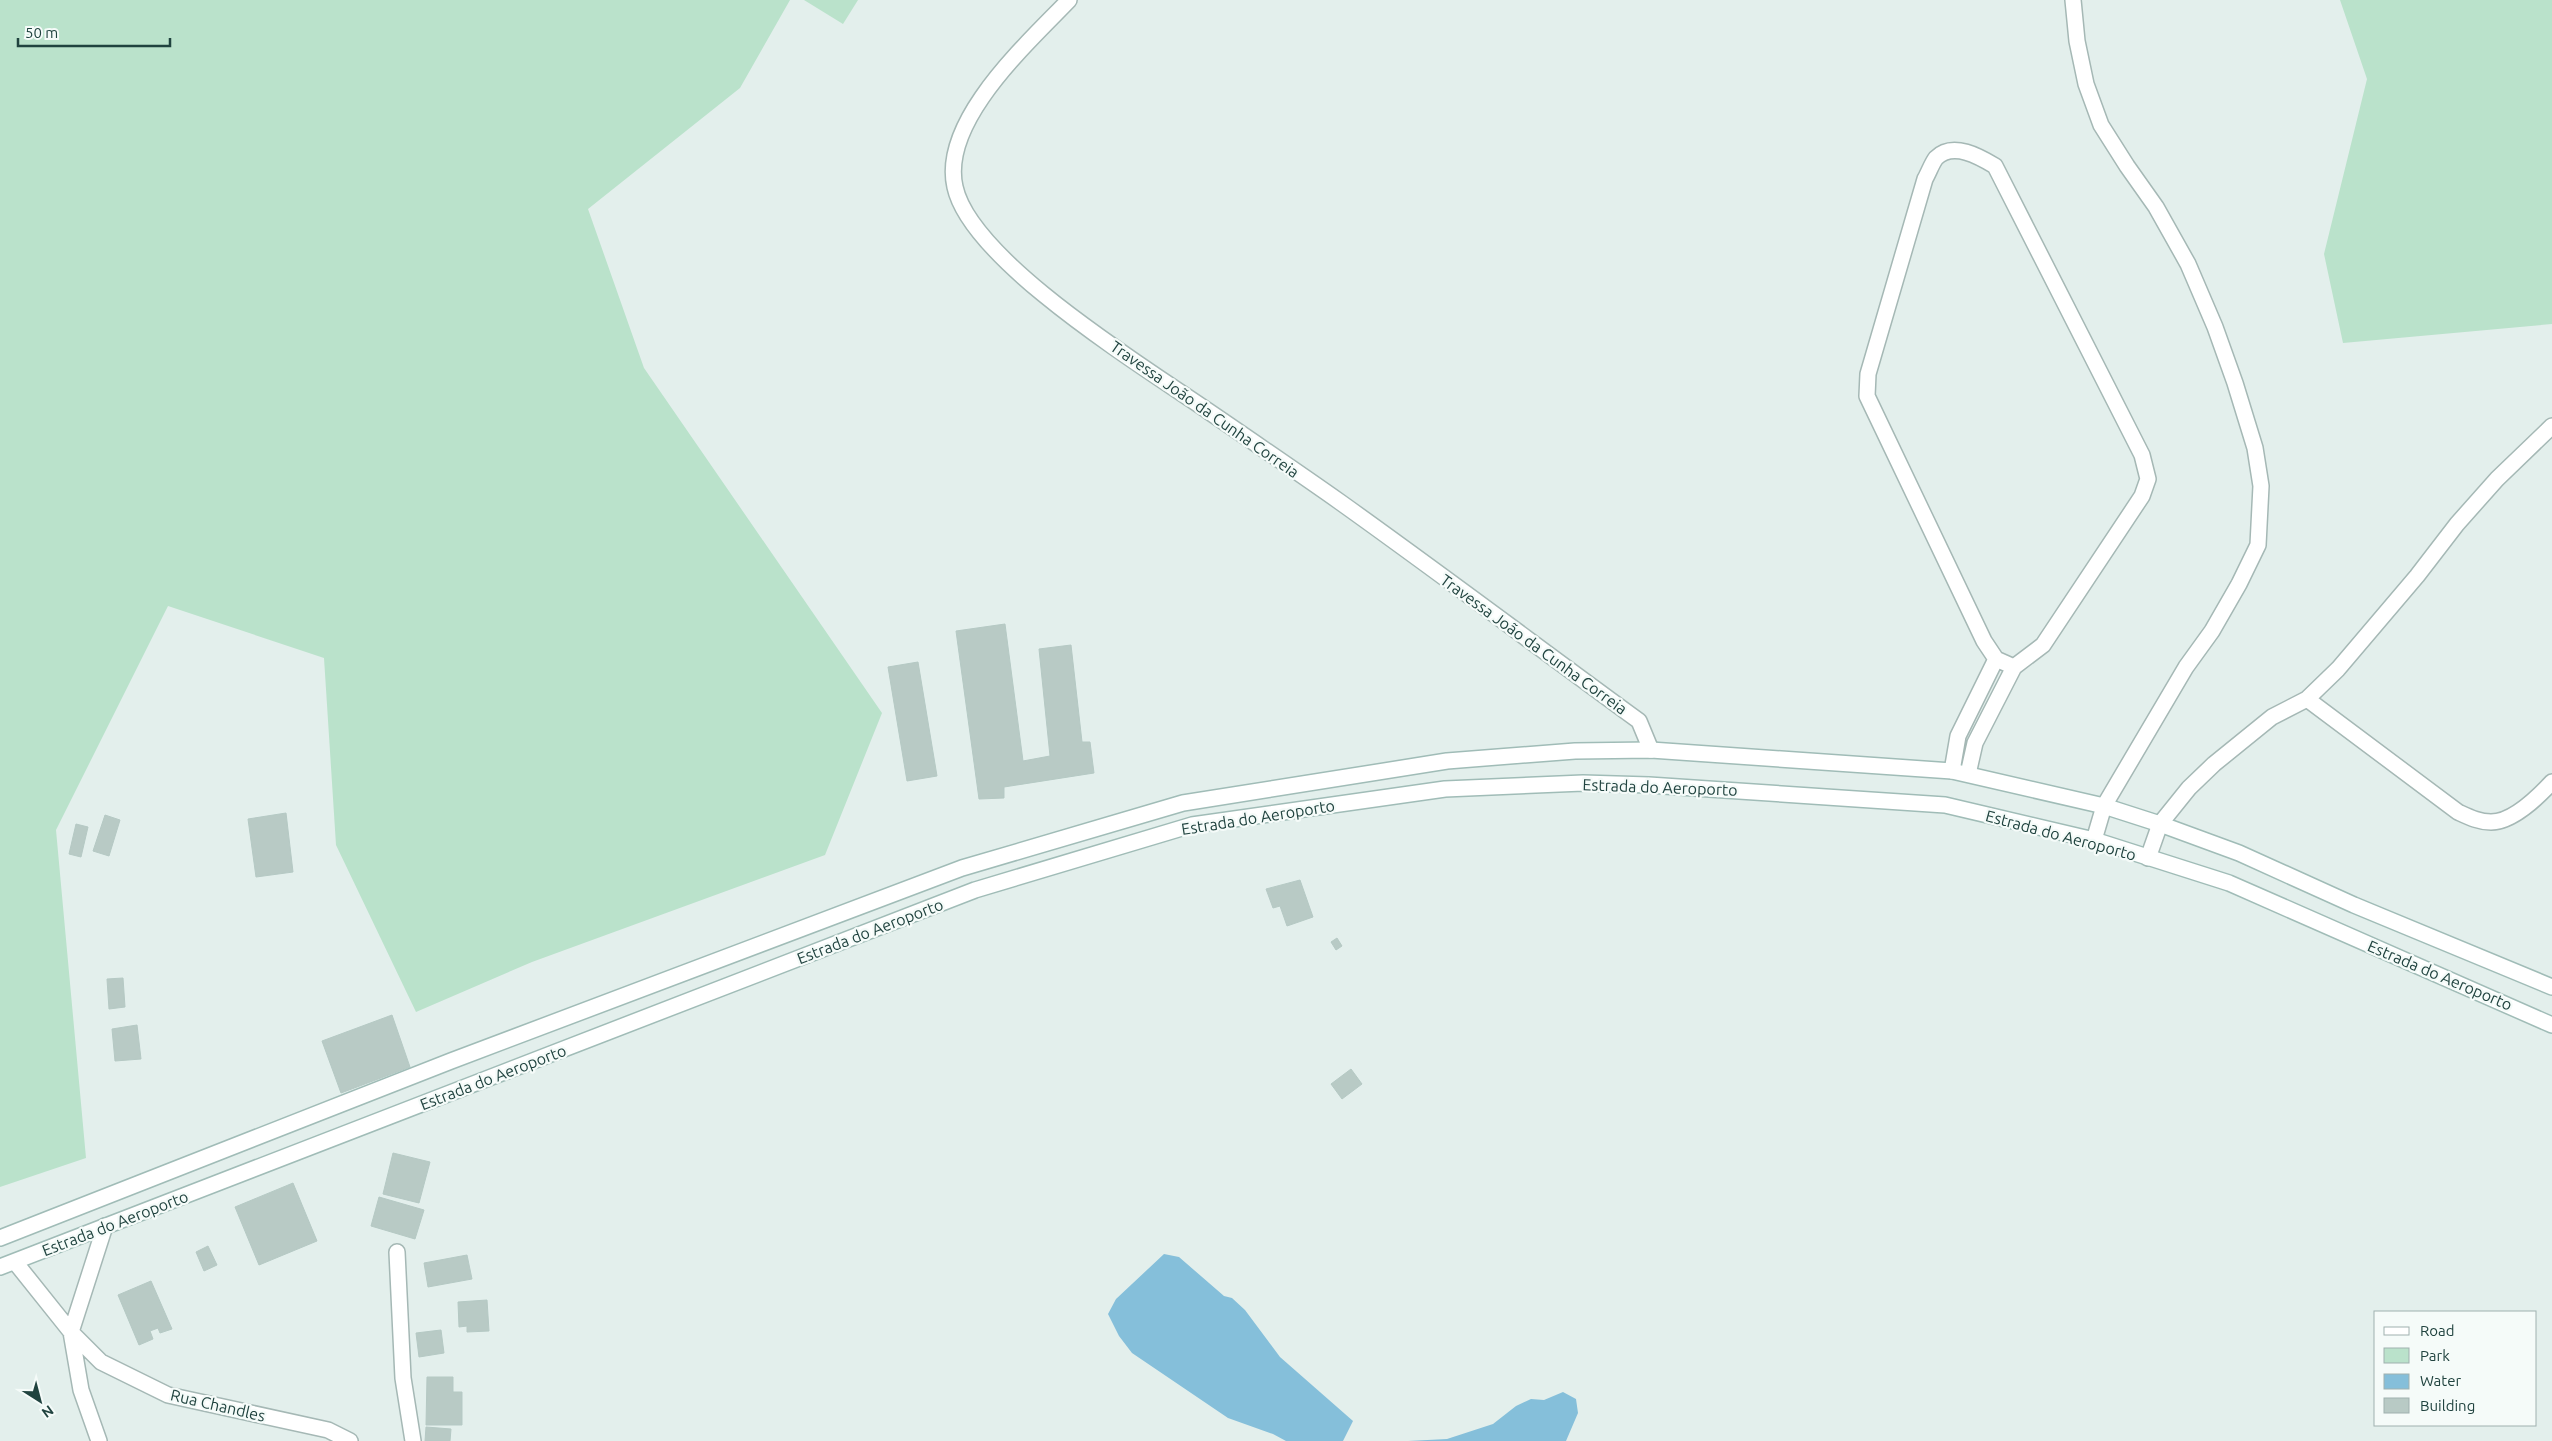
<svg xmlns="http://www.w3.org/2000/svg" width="2552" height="1441" font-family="Ubuntu,sans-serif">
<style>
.green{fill:#bae2cb}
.water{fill:#85bfda}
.building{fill:#b8cac5;stroke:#b5c9c4}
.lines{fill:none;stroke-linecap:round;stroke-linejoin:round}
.minor-casing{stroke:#a5b8b5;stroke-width:18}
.secondary-casing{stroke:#a0bcb7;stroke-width:18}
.minor{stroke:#fff;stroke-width:15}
.secondary{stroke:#fff;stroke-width:15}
.labels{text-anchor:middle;stroke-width:4.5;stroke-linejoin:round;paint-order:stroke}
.street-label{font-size:16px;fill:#20433f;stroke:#f5fbf9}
</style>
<rect width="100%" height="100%" fill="#e3efec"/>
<path class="green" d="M0 0H790L740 88 588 209 644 368 882 713 825 855 532 962 416 1012 336 845 324 658 168 606 56 830 86 1158 0 1187Z
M804 0H858L843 24Z
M2340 0H2552V324L2343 343 2324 254 2367 79Z"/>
<path class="water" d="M1164 1254 1179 1257 1224 1296 1232 1298 1245 1310 1280 1357 1353 1421 1343 1441H1286L1273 1434 1228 1418 1132 1353 1119 1336 1108 1314 1116 1299Z
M1563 1392 1576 1399 1578 1413 1566 1441H1408L1447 1439 1493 1424 1516 1406 1531 1399 1544 1400Z"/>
<path class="building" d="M1005 624 1023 761 1050 756 1039 649 1071 645 1082 742H1090L1094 773 1004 787V798L979 799 956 631Z
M918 662 937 776 907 781 888 667Z
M286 813 293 872 256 877 248 819Z
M105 815 120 820 109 856 93 851Z
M76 824 88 827 81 857 69 854Z
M1300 880 1313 917 1287 926 1280 906 1273 908 1266 889Z
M1337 938 1342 946 1336 950 1331 942Z
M123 978 125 1007 109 1009 107 979Z
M392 1015 410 1067 341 1093 322 1041Z
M137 1025 141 1059 115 1061 112 1029Z
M1351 1069 1362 1084 1342 1099 1331 1084Z
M393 1153 430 1162 419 1203 383 1194Z
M293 1183 317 1241 259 1265 235 1207Z
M379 1197 424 1210 415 1239 371 1226Z
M208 1246 217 1265 204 1271 196 1252Z
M467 1255 472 1279 428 1287 424 1263Z
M151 1281 172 1329 160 1333 158 1328 150 1331 153 1339 139 1345 118 1295Z
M487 1300 489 1331 467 1332V1326L459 1327 458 1302Z
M441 1330 444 1353 419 1357 416 1333Z
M427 1377H453V1392H462V1425H426Z
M426 1427 451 1429 450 1441H425Z"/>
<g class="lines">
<g class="minor-casing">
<path id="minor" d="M1069 0C1028 43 940 121 955 187 971 261 1144 367 1208 411 1252 441 1296 471 1340 502 1441 574 1539 648 1639 721L1651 750
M2073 0 2077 41 2086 84 2101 125 2127 166 2156 207 2188 264 2215 327 2235 383 2255 448 2261 486 2258 545 2239 584 2212 631 2186 667 2104 806 2094 840
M2307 699 2458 812C2469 817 2479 822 2491 822 2513 822 2538 797 2552 782
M1952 771 1958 736 1996 659
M1968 774 1975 743 2014 667 2043 645 2142 496 2148 479 2142 455 1995 166C1980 157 1953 141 1936 158 1932 163 1929 172 1925 179L1868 374 1867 396 1984 641 1996 659 2014 667
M2148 858 2160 824 2189 788 2214 764 2272 717 2307 699 2338 669 2417 576 2457 524 2497 479 2552 426
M397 1252 403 1378 413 1441
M15 1262 71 1332 101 1362 168 1395 328 1430 350 1441
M99 1441 81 1390 71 1332 105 1226"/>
</g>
<g class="secondary-casing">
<path id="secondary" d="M0 1238 451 1061 962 868 1183 803 1447 761 1575 751 1651 750 1952 771 2104 806 2160 824 2239 853 2354 905 2552 987
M0 1267 975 890 1192 825 1445 789 1583 783 1649 785 1945 805 2094 840 2229 883 2552 1025"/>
</g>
<use href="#minor" class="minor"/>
<use href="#secondary" class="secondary"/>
</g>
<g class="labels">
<g class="street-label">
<text transform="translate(1205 409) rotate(35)" y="6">Travessa João da Cunha Correia</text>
<text transform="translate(1534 644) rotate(36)" y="6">Travessa João da Cunha Correia</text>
<text transform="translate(1660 787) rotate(2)" y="6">Estrada do Aeroporto</text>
<text transform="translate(1258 817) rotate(-9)" y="6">Estrada do Aeroporto</text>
<text transform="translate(2061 835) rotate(15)" y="6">Estrada do Aeroporto</text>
<text transform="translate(870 931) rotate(-21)" y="6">Estrada do Aeroporto</text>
<text transform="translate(2440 975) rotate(23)" y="6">Estrada do Aeroporto</text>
<text transform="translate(493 1077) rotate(-21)" y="6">Estrada do Aeroporto</text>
<text transform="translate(115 1223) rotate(-21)" y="6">Estrada do Aeroporto</text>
<text transform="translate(218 1405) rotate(13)" y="6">Rua Chandles</text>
</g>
</g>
<rect x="2374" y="1311" width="162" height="115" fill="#f5fbf9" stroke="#a0b1af"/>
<rect x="2384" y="1327" width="25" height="8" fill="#ffffff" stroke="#a0b1af"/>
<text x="2420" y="1336" font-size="15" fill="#20433f">Road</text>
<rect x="2384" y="1348" width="25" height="15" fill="#bae2cb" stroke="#a0b1af"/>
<text x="2420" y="1361" font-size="15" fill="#20433f">Park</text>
<rect x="2384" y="1374" width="25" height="15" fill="#85bfda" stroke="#a0b1af"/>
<text x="2420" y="1386" font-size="15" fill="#20433f">Water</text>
<rect x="2384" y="1398" width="25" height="15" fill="#b8cac5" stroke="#a0b1af"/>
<text x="2420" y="1411" font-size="15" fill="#20433f">Building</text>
<g transform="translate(40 1401) rotate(144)" stroke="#f5fbf9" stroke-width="4" paint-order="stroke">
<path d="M0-4L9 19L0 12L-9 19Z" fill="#20433f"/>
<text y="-8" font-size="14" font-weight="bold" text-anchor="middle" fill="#20433f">N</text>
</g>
<path d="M18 38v8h152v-8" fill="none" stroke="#20433f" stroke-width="2.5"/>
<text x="25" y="38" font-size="15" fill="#20433f" stroke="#f5fbf9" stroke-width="4" paint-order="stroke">50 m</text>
</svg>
